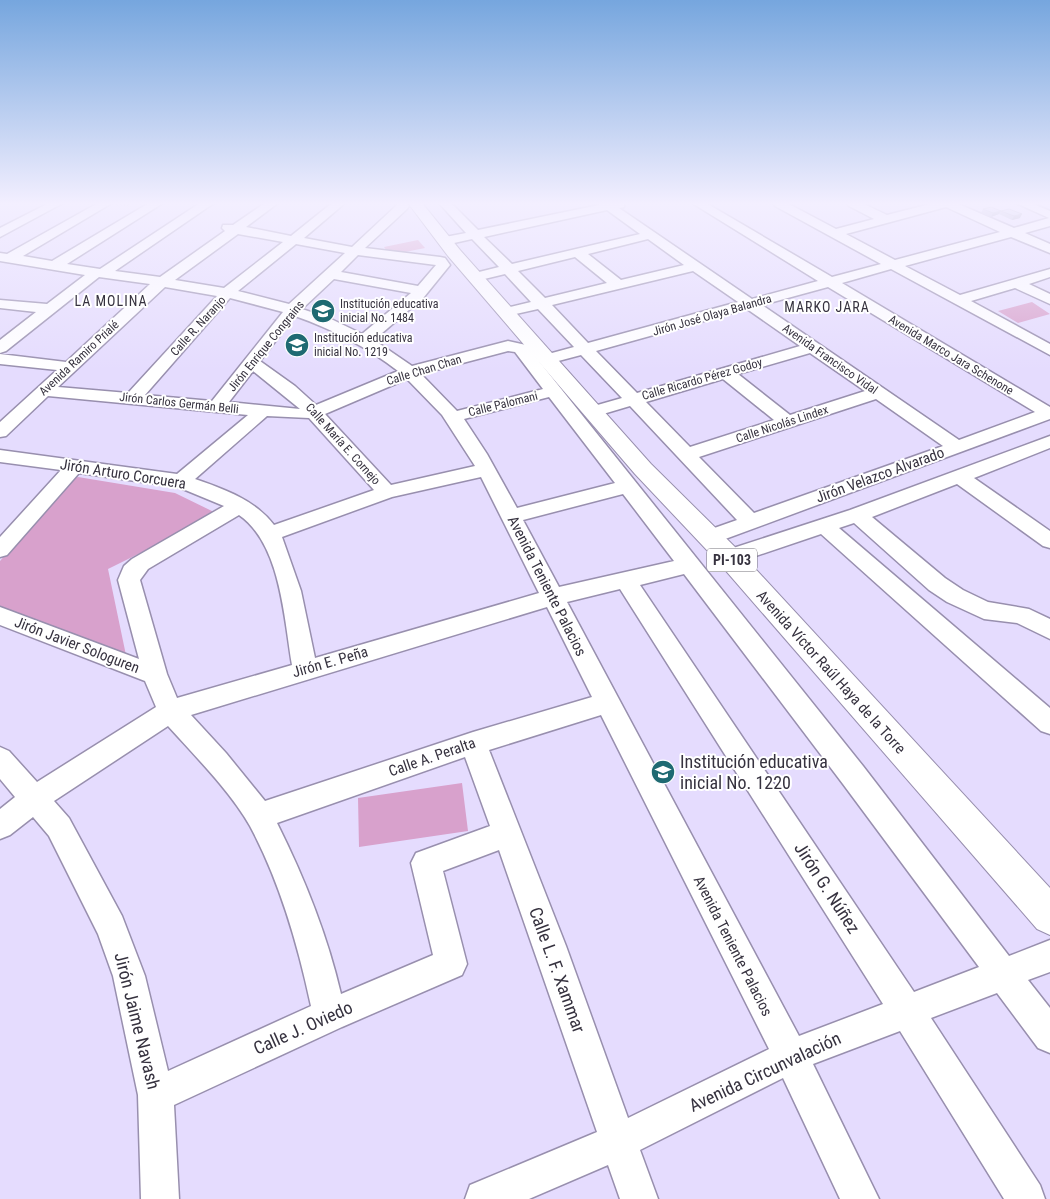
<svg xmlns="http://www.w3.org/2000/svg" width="1050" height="1199" font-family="'Roboto Condensed',sans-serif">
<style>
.green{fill:#d8a1cc}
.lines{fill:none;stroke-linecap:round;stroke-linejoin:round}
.minor-casing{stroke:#988fae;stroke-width:3}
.major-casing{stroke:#988fae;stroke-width:2}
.path{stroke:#a59eb9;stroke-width:2;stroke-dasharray:1 2.5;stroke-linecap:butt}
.minor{fill:#fff;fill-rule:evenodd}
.major{fill:#fff;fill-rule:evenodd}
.wall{fill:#9da2be}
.shaded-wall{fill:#80849b}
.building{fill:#b7bcdd;stroke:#80849b}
.labels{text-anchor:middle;stroke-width:4;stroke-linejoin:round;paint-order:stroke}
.far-poi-label{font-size:12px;fill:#36323f;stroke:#fff;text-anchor:start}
.far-street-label{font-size:12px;fill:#36323f;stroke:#fff}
.far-neighbourhood-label{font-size:14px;letter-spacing:1px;fill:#36323f;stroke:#fff}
.shield{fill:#fff;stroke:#727079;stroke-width:1}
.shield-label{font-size:14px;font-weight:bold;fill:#36323f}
.street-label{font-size:15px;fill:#36323f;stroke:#fff}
.near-poi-label{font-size:18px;fill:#36323f;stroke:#fff;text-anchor:start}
.near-street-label{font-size:18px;fill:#36323f;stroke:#fff}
</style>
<rect width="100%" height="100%" fill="#e5dcfe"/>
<path class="green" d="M418 240 425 248 390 255 384 247Z
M1032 302 1050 314 1018 323 998 311Z
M78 477 175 493 216 513 215 516 108 569 127 660 0 622V561L72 479Z
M462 783 468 831 359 847 358 798Z"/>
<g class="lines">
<g class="minor-casing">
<path id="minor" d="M49 203H63L0 237V228Z
M98 203H112L23 256 52 261 149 203H163L67 264 100 269 200 203H214L115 271 160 277 225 231 222 228 223 225H233L265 203H278L246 227 291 236 332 203H345L304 238 352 247 397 205 395 203H407L409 206 407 209 365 248 440 257 445 258 450 265 424 297 374 340 412 366 508 341 526 345 863 766 1009 956 1050 940V972L1028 980 1050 1008V1053L1038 1048 997 993 931 1018 1040 1185 1045 1199H1004L900 1031 813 1064 879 1199H840L783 1078 640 1150 658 1199H620L608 1165 529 1199H465L470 1185 597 1132 499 850 443 871 467 964 462 975 342 1027 174 1105 179 1199H141L138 1095 113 976 98 934 49 836 33 817 10 835 0 839V809L15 797 0 779V747L9 751 37 782 156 707 145 681 0 625V607L139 659 118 580 124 566 132 559 224 506 178 487 79 473 7 555 0 557V537L61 470 0 462V450L177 474 248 415 48 396 6 436 0 437V422L57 370 0 364V354L66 362 150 284 99 277 6 351 0 353V340L36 312 0 308V300L47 304 85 275 0 261V253L7 254ZM238 234 283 242 224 288 175 280ZM296 244 345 253 289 304 238 291ZM358 255 436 265 418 286 341 272ZM334 279 411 293 362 334 329 318 302 309ZM165 287 217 296 128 393 58 387ZM230 298 283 312 212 401 145 395ZM295 316C332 329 367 347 398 371L316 405 295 386 260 361ZM508 351 515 352 543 389 457 411 421 374ZM253 371 300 409 229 402ZM407 379 442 415 475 466 391 485 325 414ZM549 397 615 483 517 508 487 454 464 419ZM267 416 309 418 374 490 274 525C255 500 224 489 195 479ZM481 477 539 593 315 658 301 591 282 537 392 497ZM623 494 674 561 559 587 523 520ZM239 515C281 544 284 619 292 665L177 698 167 674 140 580 148 569ZM684 574 843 784 979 967 914 992 640 585ZM620 589 883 1004 799 1036 567 602ZM547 607 592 697 473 732 265 801 226 753 191 715ZM601 715 769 1049 628 1118 566 946 489 750ZM168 726C195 756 230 791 250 826 280 882 298 945 311 1006L168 1071 145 976 122 916 69 818 54 801ZM465 757 490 826 416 853 411 863 433 955 341 994C327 934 304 877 277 823Z
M439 203H451L478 230 599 205 598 203H625L624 207 619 208 752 299 818 281 692 203H706L832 277 881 264 775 206 773 203H787L836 229 874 219 849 206 847 203H862L887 215 934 203H956L1014 228 1049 218 1016 203H1031L1050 211V226L1025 233 1050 244V253L1011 237 905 266 960 295 1050 269V277L1029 284 1050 294V304L1015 288 971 301 1050 344V355L891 269 842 283 1050 407V419L717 542 710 544 703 542 700 537 703 532 737 520 630 406 593 417 587 416 584 412 587 408 622 398 581 355 547 364 541 362 539 359 541 356 574 347 538 309 507 316 502 315 500 312 502 309 531 302 505 274 476 281 471 280 469 277 471 274 499 267 472 239 445 245 440 244 438 241 440 238 466 233ZM946 207 1000 232 895 260 846 234ZM607 210 640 234 512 264 484 237ZM648 239 684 265 621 280 588 254ZM575 257 607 283 545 298 518 271ZM693 271 738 302 588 343 552 305ZM828 287 1035 412 959 440 762 305ZM747 309 800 346 637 393 596 351ZM810 353 865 391 790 415 738 374ZM723 379 774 420 690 447 646 402ZM876 399 943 446 754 513 699 457Z
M1050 436V448L974 478 1050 531V548L1043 546 957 484 872 517 945 578 963 590 988 602 1029 609 1050 619V639L1017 623 984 619 947 602 929 590 854 523 839 528 1050 708V734L1041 731 821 534 729 565 721 562 718 557 721 552 850 510Z"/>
</g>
<g class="major-casing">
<path id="major" d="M408 203H422L460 250 651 464 738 550 1050 888V935L1037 929 720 564 635 474 448 256Z"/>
</g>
<path class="path" d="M117 204 131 206"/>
<use href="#minor" class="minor"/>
<use href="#major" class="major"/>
</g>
<path class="wall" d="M983 209 999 214 991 217 981 213Z
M1001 211 1020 218 1012 220 999 214Z"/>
<path class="shaded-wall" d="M1001 211 999 214 991 217 993 213Z
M1022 214 1020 218 1012 220 1014 216Z"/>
<path class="building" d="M991 207 1001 211 993 213 983 209Z
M1009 209 1022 214 1014 216 1001 211Z"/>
<linearGradient id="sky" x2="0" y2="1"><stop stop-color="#76a6de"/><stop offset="0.55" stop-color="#f3efff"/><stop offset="1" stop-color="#f3efff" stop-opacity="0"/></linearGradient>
<rect width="1050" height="370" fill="url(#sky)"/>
<defs>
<g id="school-disc" transform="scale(1.25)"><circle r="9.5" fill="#1f6a72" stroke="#fff"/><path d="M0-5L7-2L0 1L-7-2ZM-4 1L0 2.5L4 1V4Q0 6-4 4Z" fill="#fff"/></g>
</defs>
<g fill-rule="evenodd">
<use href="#school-disc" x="323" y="311"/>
<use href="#school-disc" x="297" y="345"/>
<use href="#school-disc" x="663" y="772"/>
</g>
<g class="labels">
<g class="far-poi-label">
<text x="340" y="308">Institución educativa<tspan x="340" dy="14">inicial No. 1484</tspan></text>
<text x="314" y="342">Institución educativa<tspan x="314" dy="14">inicial No. 1219</tspan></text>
</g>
<g class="far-street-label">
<text transform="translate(712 315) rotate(-16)" y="4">Jirón José Olaya Balandra</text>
<text transform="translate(198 326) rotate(-48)" y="4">Calle R. Naranjo</text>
<text transform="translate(266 346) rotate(-51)" y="4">Jirón Enrique Congrains</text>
<text transform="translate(951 355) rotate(31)" y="4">Avenida Marco Jara Schenone</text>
<text transform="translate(79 358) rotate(-43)" y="4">Avenida Ramiro Prialé</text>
<text transform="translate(830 359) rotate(35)" y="4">Avenida Francisco Vidal</text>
<text transform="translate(424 370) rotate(-17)" y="4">Calle Chan Chan</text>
<text transform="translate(702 379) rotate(-16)" y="4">Calle Ricardo Pérez Godoy</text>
<text transform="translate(179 403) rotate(6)" y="4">Jirón Carlos Germán Belli</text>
<text transform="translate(503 404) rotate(-14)" y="4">Calle Palomani</text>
<text transform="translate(782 424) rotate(-18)" y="4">Calle Nicolás Lindex</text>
<text transform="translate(343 444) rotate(48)" y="4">Calle María E. Cornejo</text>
</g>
<g class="far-neighbourhood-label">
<text x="111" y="306">LA MOLINA</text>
<text x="827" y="312">MARKO JARA</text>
</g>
<rect class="shield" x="707" y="548.5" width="50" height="23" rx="4"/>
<g class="shield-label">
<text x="732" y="565">PI-103</text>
</g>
<g class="street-label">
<text transform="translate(123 474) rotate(9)" y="5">Jirón Arturo Corcuera</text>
<text transform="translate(880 475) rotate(-20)" y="5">Jirón Velazco Alvarado</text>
<text transform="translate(547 586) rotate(63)" y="5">Avenida Teniente Palacios</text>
<text transform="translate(77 645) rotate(21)" y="5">Jirón Javier Sologuren</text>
<text transform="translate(330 662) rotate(-16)" y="5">Jirón E. Peña</text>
<text transform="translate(831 672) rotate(48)" y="5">Avenida Víctor Raúl Haya de la Torre</text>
<text transform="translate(432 757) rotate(-19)" y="5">Calle A. Peralta</text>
<text transform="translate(733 946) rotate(63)" y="5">Avenida Teniente Palacios</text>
</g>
<g class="near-poi-label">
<text x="680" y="768">Institución educativa<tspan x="680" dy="21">inicial No. 1220</tspan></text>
</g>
<g class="near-street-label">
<text transform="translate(827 888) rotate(57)" y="6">Jirón G. Núñez</text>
<text transform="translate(557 970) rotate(70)" y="6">Calle L. F. Xammar</text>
<text transform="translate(137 1021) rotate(76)" y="6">Jirón Jaime Navash</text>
<text transform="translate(303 1028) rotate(-24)" y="6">Calle J. Oviedo</text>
<text transform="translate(765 1072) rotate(-25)" y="6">Avenida Circunvalación</text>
</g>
</g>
</svg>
